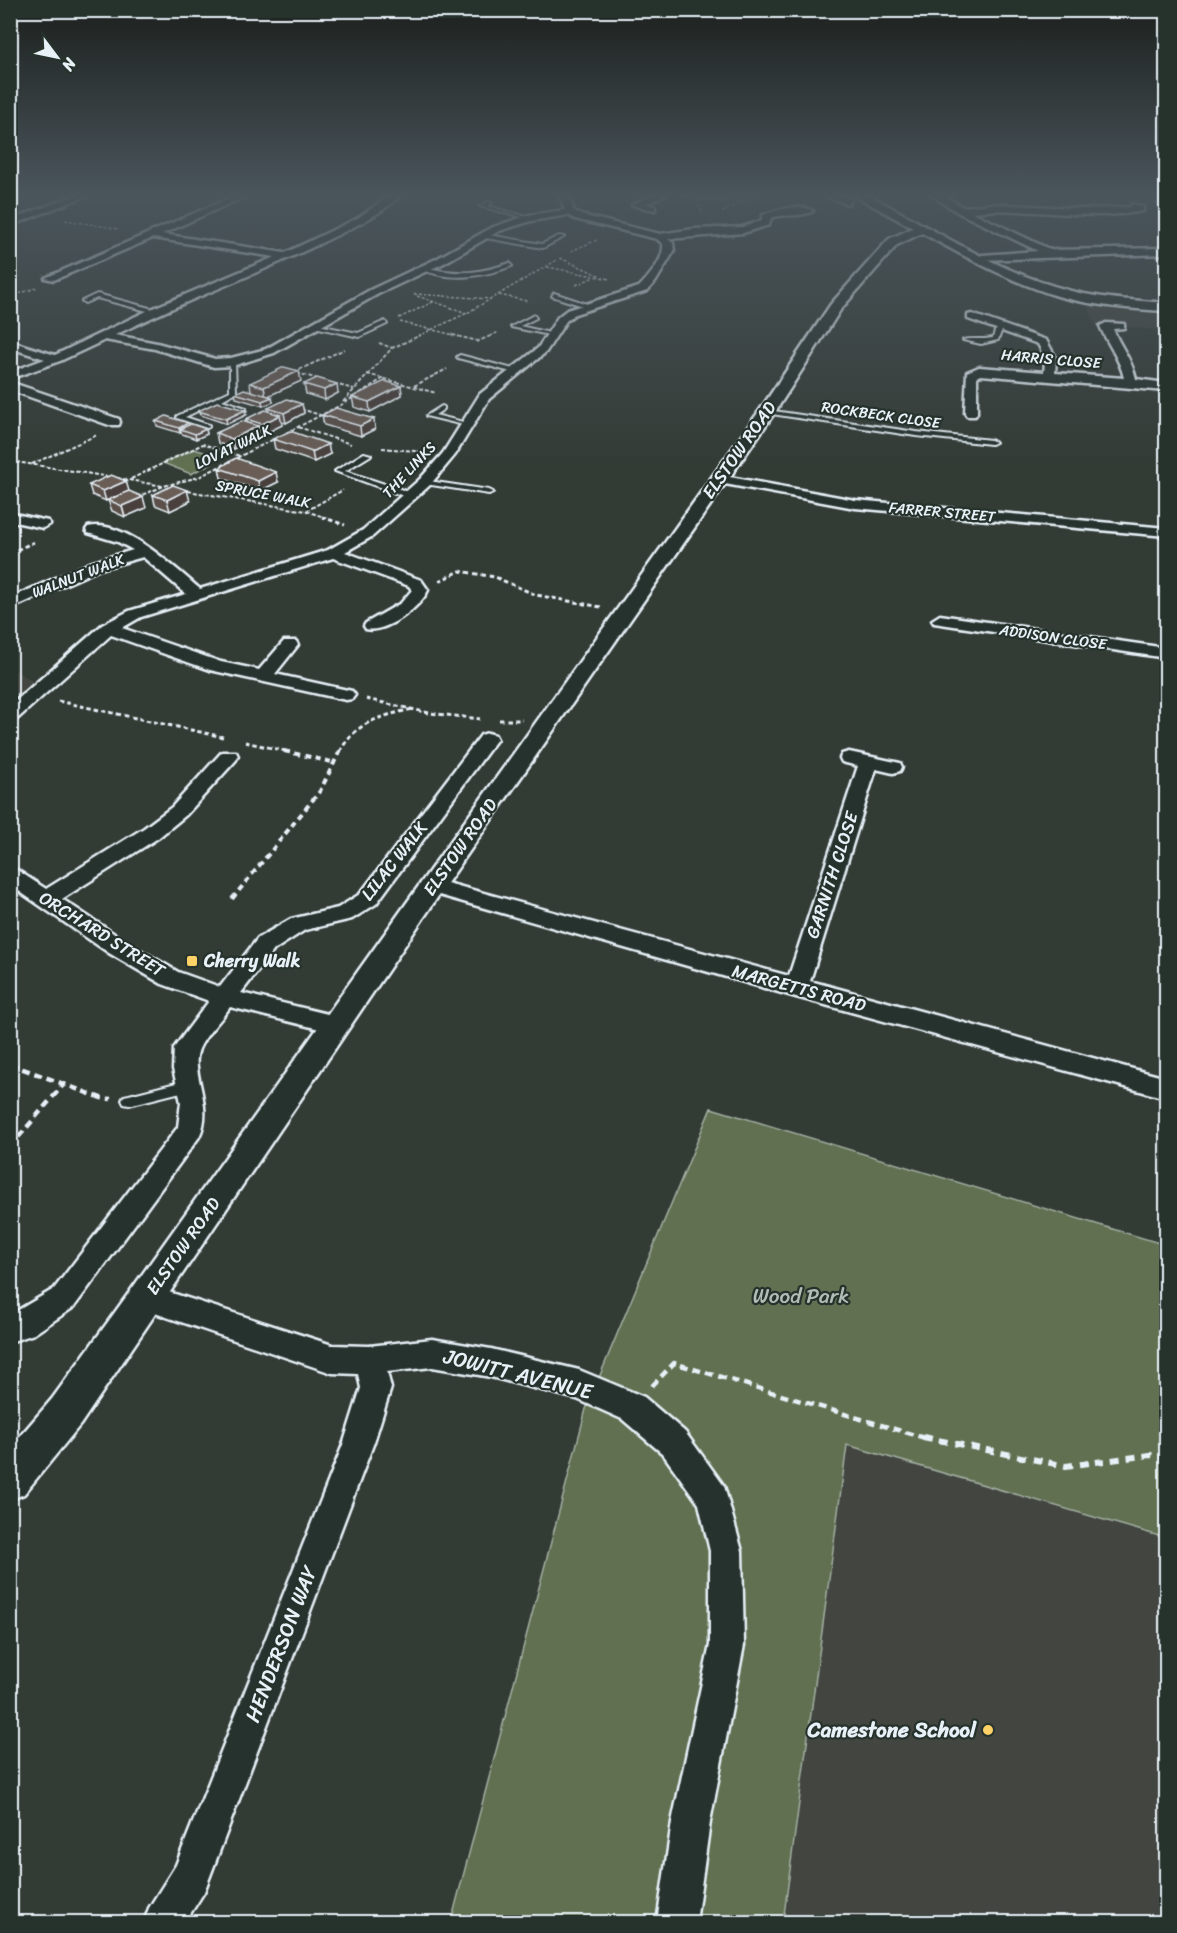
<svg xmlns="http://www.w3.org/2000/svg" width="1177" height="1933" font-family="Sriracha,sans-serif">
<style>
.built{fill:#43453f}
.green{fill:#617051;stroke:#a4b0a4;stroke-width:1.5}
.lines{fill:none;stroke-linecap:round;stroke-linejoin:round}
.service-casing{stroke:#e8f1f8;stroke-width:4}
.minor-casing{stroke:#e8f1f8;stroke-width:5}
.tertiary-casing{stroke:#e8f1f8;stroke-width:5}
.path-far5{stroke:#e8f1f8;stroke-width:1.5;stroke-dasharray:3 2;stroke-linecap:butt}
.path-far4{stroke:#e8f1f8;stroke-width:2;stroke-dasharray:4 2;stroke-linecap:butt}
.path-far3{stroke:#e8f1f8;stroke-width:3;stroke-dasharray:4.5 3;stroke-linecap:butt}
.path-far2{stroke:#e8f1f8;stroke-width:4;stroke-dasharray:6 4.5;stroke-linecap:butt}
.path-far1{stroke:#e8f1f8;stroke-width:4.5;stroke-dasharray:8 5;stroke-linecap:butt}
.path{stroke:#e8f1f8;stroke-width:6;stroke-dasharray:9 7;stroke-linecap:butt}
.service{fill:#26332d;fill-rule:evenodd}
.minor{fill:#26332d;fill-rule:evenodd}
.tertiary{fill:#26332d;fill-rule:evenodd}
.wall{fill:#5a504a;stroke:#e8f1f8;stroke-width:1.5}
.shaded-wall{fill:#4a413c;stroke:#e8f1f8;stroke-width:1.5}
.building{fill:#695d56;stroke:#e8f1f8;stroke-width:1.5}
.poi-dot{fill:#ffd166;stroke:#26332d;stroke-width:2}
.labels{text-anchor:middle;stroke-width:4.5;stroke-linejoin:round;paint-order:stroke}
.far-street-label{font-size:15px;fill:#e8f1f8;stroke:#26332d}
.street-label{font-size:18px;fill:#e8f1f8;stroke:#26332d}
.poi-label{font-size:18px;font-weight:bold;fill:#e8f1f8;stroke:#26332d;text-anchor:start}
.near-park-label{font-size:21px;fill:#b2bdb5;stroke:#26332d}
.near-street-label{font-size:21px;fill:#e8f1f8;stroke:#26332d}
.near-poi-label{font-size:21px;font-weight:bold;fill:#e8f1f8;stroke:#26332d;text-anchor:end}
</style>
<rect width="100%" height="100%" fill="#333b35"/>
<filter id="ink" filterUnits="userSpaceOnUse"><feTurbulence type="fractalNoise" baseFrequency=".0167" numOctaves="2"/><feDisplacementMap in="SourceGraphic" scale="12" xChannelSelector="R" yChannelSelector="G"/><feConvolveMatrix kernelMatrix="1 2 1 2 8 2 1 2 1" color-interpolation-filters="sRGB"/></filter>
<g filter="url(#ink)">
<path class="built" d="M1086 301 1166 310V331L1095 324Z
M11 668 36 683 11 703Z
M847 1444 1166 1538V1922H783Z"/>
<path class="green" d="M194 449 214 455 212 463 191 474 163 463Z
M711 1108 1166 1245V1538L847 1445 783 1922H451L586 1409Z"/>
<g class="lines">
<g class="service-casing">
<path id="service" d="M488 202 492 203 487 206 531 218 529 219 480 206Z
M482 234 542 244 559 236 564 237 543 248 480 237Z
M510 263 512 266C484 277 449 282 421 269L424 267C458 275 477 274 510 263Z
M554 293 590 305 591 306 586 307 552 296Z
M97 294 157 310 158 311 155 313 97 298 85 303 82 301Z
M534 315 536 318 520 326 554 334V336L511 327Z
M385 321 387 324 359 337 310 326 313 324 358 333Z
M1001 326 1006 327 1001 332 998 340 981 344 963 340C968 338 984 340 993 338L995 331Z
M460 355 517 370 518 371 515 373 458 358 457 357Z
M230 361 235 362 236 392 222 400 246 408V410L216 402 185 417 209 425V427L207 428 177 418V416L230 391Z
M442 406 444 407V409L435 415 471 424 468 426 426 416Z
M767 410 916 432 991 440 995 442 991 444 916 436 765 413V411Z
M364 453 371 455 345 471 415 494V498H409L335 471Z
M422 480 489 490 493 492 489 494 425 484H422Z
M188 1080 193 1081 195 1085 193 1089 129 1105 124 1104 122 1100 124 1096 129 1095Z"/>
</g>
<g class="minor-casing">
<path id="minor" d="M81 193H94L10 226V220Z
M241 193 251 194 162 234 285 253 358 218 393 193H403C379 217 347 230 317 245 250 277 181 302 115 335L157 343 215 359 231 358 266 349 370 290 436 259 493 227 529 215 565 210 559 193H568L574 211 581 215 660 234 694 229 742 227 761 221 763 215C776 210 800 203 813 211 801 218 784 213 771 218L769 225 743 233 668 239 673 243 674 251 656 281 647 291 575 314 566 321 546 352 489 399 455 455 430 485 373 536 345 552 421 580 428 590C421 607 385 634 366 629L364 626 366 623 401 603 412 590 409 586 333 558 141 617 122 628 221 662 259 670 284 641H296L298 645 275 674 352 691 355 695 352 699 346 700 210 670 111 635 16 720 10 721V706L102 625 129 611 186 594 143 557 100 569 10 609V598L90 563 133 550 118 542 88 533 86 530 88 527C123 518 175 568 200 589L328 550 363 530 420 479 443 453 480 394 538 348 558 317 567 310 639 287C649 277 665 258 663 244L657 239 575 219 568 215 531 221 499 231 444 263 378 294 274 353 232 366 214 367 155 349 105 340 60 361 10 379V372L45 359 10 348V341L55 355 151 309 275 257 153 238 54 280 45 278Z
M656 193H668L646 204 655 206V210L632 205Z
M831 193 850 199 851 201 847 204 820 194Z
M929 193H939L963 207 993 204 1090 209 1131 207 1132 204 1143 207V211C1087 222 1029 206 972 212L1051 250 1166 248V254L978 260 977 258 982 255 1038 251 957 212Z
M972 314 1046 340 1056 358 1055 373 1124 378C1120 359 1108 345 1100 326L1106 323 1124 324V328L1113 329C1121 349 1131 357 1136 379L1166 383V391L981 375 977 377V413L975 416H967L965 413 967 372 979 367 1044 372C1046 362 1044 354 1038 344L968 319V315Z
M10 382 119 419 120 422 119 425H109L10 390Z
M719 475 855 500 1166 528V536L855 508 714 482 712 479Z
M10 513 48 521 50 524 43 528 10 521Z
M940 615 1166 648V658L934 623 932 620Z
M488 733 495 735 497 739 376 904 352 919 305 930 274 950 241 993 344 1018 348 1024 344 1030 336 1033 230 1007C221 1020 205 1035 199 1049 189 1072 215 1105 199 1137L74 1307 34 1334 10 1342V1315L54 1289 178 1127 181 1102 173 1069 174 1048 209 1001 162 984 109 953 10 885V868L17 870 46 889 144 828 172 807 222 752H236L238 756 236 760 186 815 158 838 62 899 125 941 178 972 220 987 258 938 291 919 338 908 360 894 481 735Z
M849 752 900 763 902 767 900 771 893 773 876 769 810 981 1166 1078V1098L796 997 425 891 421 886 425 881 432 879 789 976 858 766 842 762 840 758 842 754Z
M147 1285 332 1345 369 1346 432 1339 491 1349 579 1370 644 1397 685 1432 724 1486 742 1551 744 1645 710 1822 696 1922H657L672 1822 710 1645V1551L699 1504 663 1454 622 1419 577 1399 491 1377 432 1367 387 1372 391 1388 374 1442 204 1892 185 1922H144L149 1908 176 1865 344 1442 361 1388 358 1374 332 1373 137 1307 133 1298 137 1289Z"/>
</g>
<g class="tertiary-casing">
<path id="tertiary" d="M850 193H864C931 227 998 273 1071 291 1102 299 1134 300 1166 303V311C1131 309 1095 306 1061 297 1012 283 966 257 922 233L897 245 841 309 775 412 441 892 80 1425 24 1494 10 1500V1448L52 1399 134 1286 423 880 760 410 831 304 889 239 913 228Z"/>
</g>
<path class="path-far5" d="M599 193 622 198
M681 196 710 201H742
M696 200 703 214
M1154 203H1166
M1156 207 1166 212
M722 212 762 193
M65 220 119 229
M571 251 597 240
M560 258 601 276
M547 267 610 279
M576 285 594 277
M414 294 491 299
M499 295 527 301
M417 296 467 313
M10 297 38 287
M399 318 433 302
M400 322 458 336
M418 336 467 313 557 260
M490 336 499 332"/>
<path class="path-far4" d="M452 335 478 341
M476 342 493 335
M379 343 392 348
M294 372 345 349
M297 373 318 379
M367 374 436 393
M334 384 354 389
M414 386 447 369
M343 402 392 348 421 335
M301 409 320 415
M298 427 351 444
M286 433 341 405 384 378
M382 448 425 452
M10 461 110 477
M32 464 97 435
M117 478 163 486
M131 479 203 444 240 456
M182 490 306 511 327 518
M137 497 164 486 199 477 276 438
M306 511 343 490"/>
<path class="path-far3" d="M322 517 345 525
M10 553 34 542
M439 581 460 571 495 577 536 595 601 607
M366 699 429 713 480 719
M58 701 223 737
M499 720H522
M245 742 290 752
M340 752C355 722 381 716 413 709"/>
<path class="path-far2" d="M284 751 336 763
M232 899 320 791 340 751"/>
<path class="path-far1" d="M10 1064 101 1098 111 1099
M10 1147 64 1084
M652 1386 674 1363 928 1439"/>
<path class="path" d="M923 1437 1066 1466 1150 1455 1166 1457"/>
<use href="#service" class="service"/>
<use href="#minor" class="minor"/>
<use href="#tertiary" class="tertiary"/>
</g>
<path class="wall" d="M301 381 268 396 273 402 263 406 236 398 235 393 251 391 250 383Z
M304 384 338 393 325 400 306 394Z
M401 386 402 395 370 412 354 407 352 397Z
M302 404 304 413 286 423 281 422 282 425 264 434 259 433 260 435 234 449 218 443 216 433 247 422 246 419 269 411 268 408Z
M198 411 246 415 227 424 200 415Z
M322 415 375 429 361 436 324 425Z
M156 421 189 425 206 429 207 434 196 439 182 434 181 432 180 433 157 426Z
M273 439 330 454 314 462 275 449Z
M219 468 278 482 260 491 221 478Z
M126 481 128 491 146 508 125 517 112 511 108 500 106 501 92 495 89 485Z
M153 495 190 501 170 511 155 505Z"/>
<path class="shaded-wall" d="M299 371 301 381 266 397 264 387Z
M337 384 338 393 325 400 324 390Z
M401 386 402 395 370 412 369 402Z
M272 397 273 402 263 406 262 401Z
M302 404 304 413 286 423 284 413Z
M245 410 246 415 227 424 226 419Z
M280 415 282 425 264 434 262 424Z
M374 419 375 429 361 436 360 426Z
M188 423 190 428 180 429 181 432 180 433 179 428Z
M258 426 260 435 234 449 232 439Z
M206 429 207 434 196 439 195 434Z
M328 444 330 454 314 462 312 452Z
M276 472 278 482 260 491 258 481Z
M126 481 129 491 106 501 103 491Z
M187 490 190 501 170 511 167 500Z
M143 497 146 508 125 517 122 506Z"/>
<path class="building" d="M284 367 299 371 264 387 250 383Z
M317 378 337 384 324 390 304 384Z
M385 381 401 386 369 402 352 397Z
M244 389 272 397 262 401 235 393Z
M287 399 302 404 284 413 268 408Z
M217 402 245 410 226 419 198 411Z
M336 408 374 419 360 426 322 415Z
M265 410 280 415 262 424 246 419Z
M166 416 188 423 179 428 156 421Z
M242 421 258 426 232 439 216 433Z
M191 424 206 429 195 434 180 429Z
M290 431 328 444 312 452 273 439Z
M236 458 276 472 258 481 219 468Z
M111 475 126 481 103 491 89 485Z
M173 485 187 490 167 500 153 495Z
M129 491 143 497 122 506 108 500Z"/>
</g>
<linearGradient id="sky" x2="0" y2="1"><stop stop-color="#1c201d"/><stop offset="0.42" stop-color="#4a555c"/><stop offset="1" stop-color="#4a555c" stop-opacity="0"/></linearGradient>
<rect width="1177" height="464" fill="url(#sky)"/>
<g class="poi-dot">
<rect x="186" y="955" width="12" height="12" rx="3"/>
<circle cx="988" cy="1730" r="6"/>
</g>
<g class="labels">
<g class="far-street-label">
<text transform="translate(1051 359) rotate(5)" y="5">HARRIS CLOSE</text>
<text transform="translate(881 415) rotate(8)" y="5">ROCKBECK CLOSE</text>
<text transform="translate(233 447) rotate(-26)" y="5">LOVAT WALK</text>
<text transform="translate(409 470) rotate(-47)" y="5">THE LINKS</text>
<text transform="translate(263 494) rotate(11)" y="5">SPRUCE WALK</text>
<text transform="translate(942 512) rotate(5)" y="5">FARRER STREET</text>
<text transform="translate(78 576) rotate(-21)" y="5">WALNUT WALK</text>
<text transform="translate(1053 637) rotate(8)" y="5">ADDISON CLOSE</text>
</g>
<g class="street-label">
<text transform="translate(739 450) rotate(-55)" y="6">ELSTOW ROAD</text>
<text transform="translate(460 847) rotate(-55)" y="6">ELSTOW ROAD</text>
<text transform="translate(394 861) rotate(-52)" y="6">LILAC WALK</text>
<text transform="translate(832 875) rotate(-72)" y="6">GARNITH CLOSE</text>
<text transform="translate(102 934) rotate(32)" y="6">ORCHARD STREET</text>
<text transform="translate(799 988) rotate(15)" y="6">MARGETTS ROAD</text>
<text transform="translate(183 1246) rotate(-55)" y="6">ELSTOW ROAD</text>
</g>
<g class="poi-label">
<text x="204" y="967">Cherry Walk</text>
</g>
<g class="near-park-label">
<text x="801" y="1303">Wood Park</text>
</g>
<g class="near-street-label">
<text transform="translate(518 1374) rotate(14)" y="7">JOWITT AVENUE</text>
<text transform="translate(281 1644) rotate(-69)" y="7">HENDERSON WAY</text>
</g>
<g class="near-poi-label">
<text x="976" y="1737">Camestone School</text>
</g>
</g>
<rect width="1177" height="1933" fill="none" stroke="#26332d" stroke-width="36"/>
<rect x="18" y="18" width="1141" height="1897" fill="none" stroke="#e8f1f8" stroke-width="2" filter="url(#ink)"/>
<g transform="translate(57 57) rotate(122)" stroke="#26332d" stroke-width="4.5" paint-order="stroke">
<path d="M0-4.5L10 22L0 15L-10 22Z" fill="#e8f1f8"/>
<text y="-9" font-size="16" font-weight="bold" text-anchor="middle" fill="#e8f1f8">N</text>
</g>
</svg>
